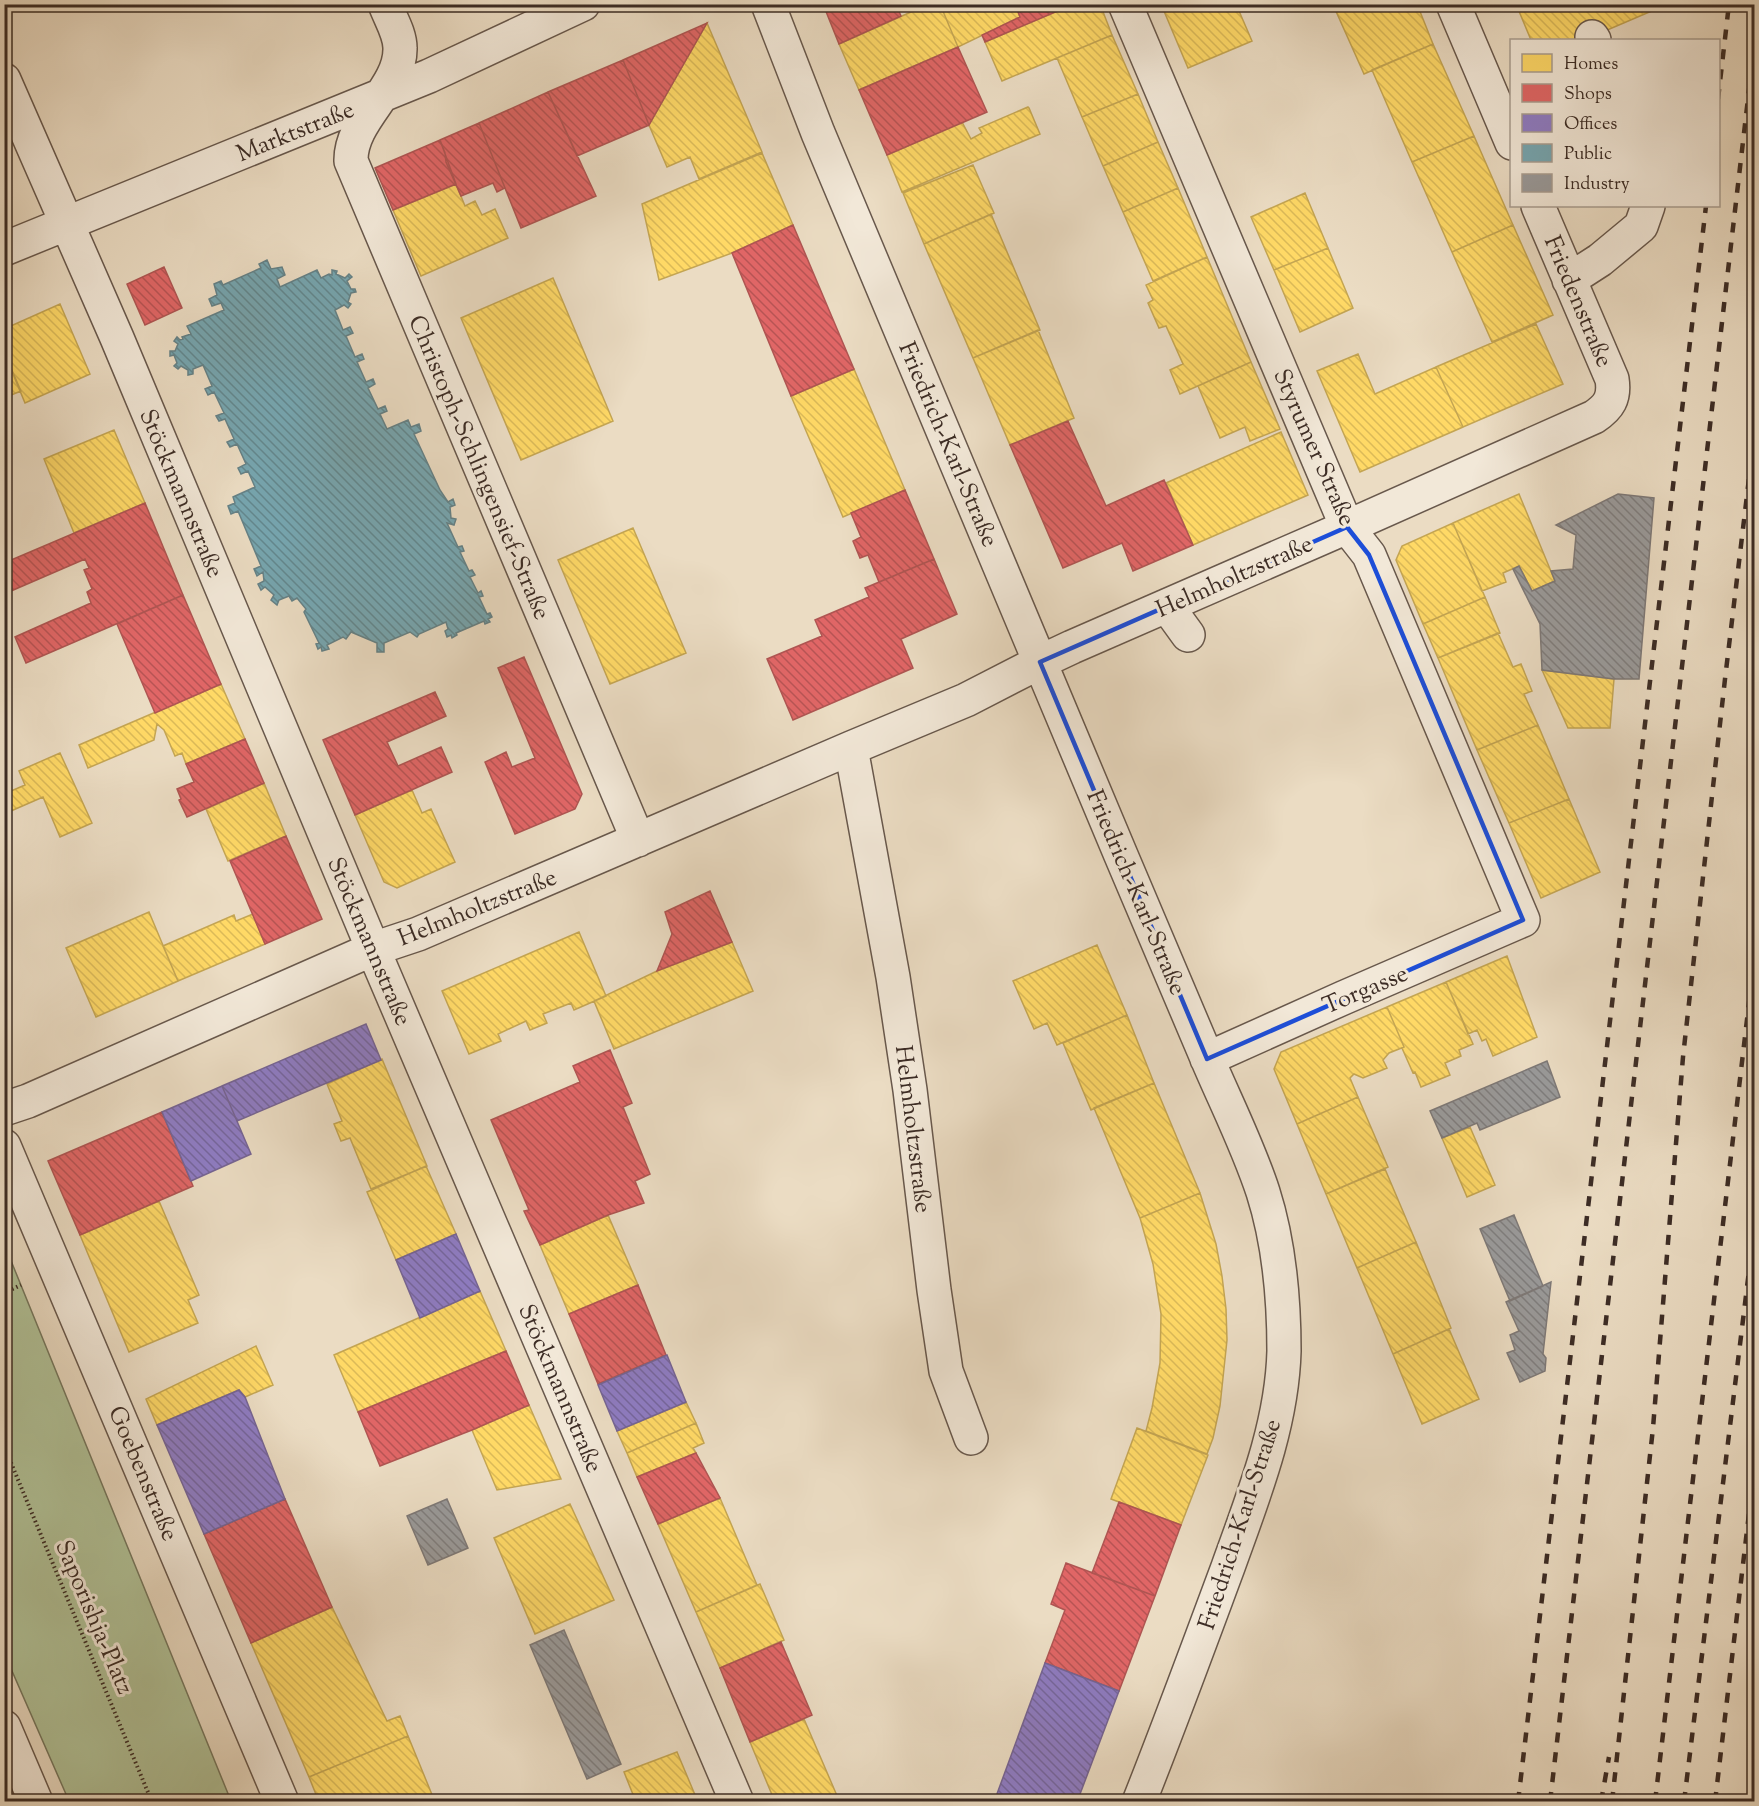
<svg xmlns="http://www.w3.org/2000/svg" width="1759" height="1806" font-family="'Sorts Mill Goudy',serif">
<style>
.park{fill:#b1c298;stroke:#76775e;stroke-width:1.5}
.homes{fill:url(#homes-back-hatch);stroke:#c4a552;stroke-width:1.5}
.shops{fill:url(#shops-back-hatch);stroke:#af5552;stroke-width:1.5}
.offices{fill:url(#offices-back-hatch);stroke:#756494;stroke-width:1.5}
.public{fill:url(#public-back-hatch);stroke:#658186;stroke-width:1.5}
.industry{fill:url(#industry-back-hatch);stroke:#7d7876;stroke-width:1.5}
.lines{fill:none;stroke-linecap:round;stroke-linejoin:round}
.minor-casing{stroke:#68584c;stroke-width:36}
.path{stroke:#3c2c25;stroke-width:4;stroke-dasharray:1.5 3;stroke-linecap:butt}
.minor{stroke:#f2e8d8;stroke-width:33}
.rail{stroke:#3c2c25;stroke-width:4.5;stroke-dasharray:10 10;stroke-linecap:butt}
.marked{fill:none;stroke:#1d4ed8;stroke-width:4.5;stroke-linejoin:round}
.labels{text-anchor:middle;stroke-width:6;stroke-linejoin:round;paint-order:stroke}
.street-label{font-size:24px;fill:#3c2c25;stroke:#f2e8d8}
</style>
<defs>
<pattern id="homes-back-hatch" width="6" height="6" patternUnits="userSpaceOnUse" patternTransform="scale(1.5)"><rect width="6" height="6" fill="#ffd966"/><path d="M-1 5l2 2M0 0l6 6M5-1l2 2" fill="none" stroke="#dbba58"/></pattern>
<pattern id="shops-back-hatch" width="6" height="6" patternUnits="userSpaceOnUse" patternTransform="scale(1.5)"><rect width="6" height="6" fill="#e06666"/><path d="M-1 5l2 2M0 0l6 6M5-1l2 2" fill="none" stroke="#b75454"/></pattern>
<pattern id="offices-back-hatch" width="6" height="6" patternUnits="userSpaceOnUse" patternTransform="scale(1.5)"><rect width="6" height="6" fill="#8e7cc3"/><path d="M-1 5l2 2M0 0l6 6M5-1l2 2" fill="none" stroke="#75669e"/></pattern>
<pattern id="public-back-hatch" width="6" height="6" patternUnits="userSpaceOnUse" patternTransform="scale(1.5)"><rect width="6" height="6" fill="#76a5af"/><path d="M-1 5l2 2M0 0l6 6M5-1l2 2" fill="none" stroke="#62878e"/></pattern>
<pattern id="industry-back-hatch" width="6" height="6" patternUnits="userSpaceOnUse" patternTransform="scale(1.5)"><rect width="6" height="6" fill="#999"/><path d="M-1 5l2 2M0 0l6 6M5-1l2 2" fill="none" stroke="#7e7d7d"/></pattern>
</defs>
<rect width="100%" height="100%" fill="#ebdcc3"/>
<filter id="stains"><feTurbulence type="fractalNoise" baseFrequency=".00333" numOctaves="4"/><feColorMatrix values="0 0 0 0 .2 0 0 0 0 .09 0 0 0 0 .02 0 0 0 .5 -.17"/></filter>
<radialGradient id="worn" r=".72"><stop offset=".6" stop-color="#630" stop-opacity="0"/><stop offset="1" stop-color="#630" stop-opacity=".3"/></radialGradient>
<path class="park" d="M5 1246 231 1801H69L5 1655Z"/>
<path class="homes" d="M929 4H940L958 47 859 90 839 44Z
M940 4H1015L1020 17 958 47Z
M1074 4H1100L1112 35 1002 81 985 42Z
M1161 4H1236L1252 41 1188 68Z
M1345 4H1417L1433 44 1364 74 1335 9Z
M1516 4H1668L1584 40H1531Z
M707 23 762 152 699 179 690 157 667 167 649 125Z
M1112 35 1138 94 1082 117 1057 58Z
M1433 44 1474 136 1412 162 1372 70Z
M1138 94 1158 142 1103 166 1082 117Z
M1028 107 1029 108 1040 134 902 192 887 155 962 122 971 139 982 133 979 128Z
M1474 136 1513 225 1452 252 1412 162Z
M1158 142 1178 188 1123 212 1103 166Z
M762 153 793 225 732 253 659 280 642 204Z
M973 165 994 213 924 244 903 193Z
M456 184 465 206 475 201 482 215 495 209 508 238 421 276 393 210Z
M1178 188 1207 257 1153 281 1123 212Z
M1305 193 1328 248 1274 270 1251 217Z
M991 214 1040 330 973 358 924 244Z
M1513 225 1553 315 1492 342 1452 252Z
M1328 248 1353 308 1300 332 1274 270Z
M1207 257 1251 362 1180 394 1170 370 1183 364 1166 326 1159 328 1148 303 1153 300 1146 285Z
M553 278 613 421 521 460 461 318Z
M60 304 90 374 25 403 4 352V329Z
M1536 324 1563 384 1463 427 1436 367Z
M1038 330 1074 418 1010 445 973 358Z
M4 352 21 391 4 398Z
M1358 354 1375 394 1436 367 1463 427 1360 472 1317 371Z
M1251 362 1280 429 1250 441 1245 427 1220 438 1198 386Z
M854 369 905 490 843 517 791 396Z
M114 430 145 503 74 533 44 459Z
M1281 432 1308 495 1193 545 1166 483Z
M1519 494 1555 581 1532 591 1519 566 1503 573 1506 582 1482 591 1453 523Z
M1453 523 1485 597 1423 624 1396 560 1402 546Z
M633 528 686 653 610 684 558 560Z
M1485 597 1500 633 1438 658 1423 624Z
M1498 633 1513 667 1521 664 1532 691 1524 694 1538 725 1477 750 1438 658Z
M1542 670 1614 679 1610 728H1568Z
M221 684 245 739 186 764 182 753 175 756 164 730 157 724 154 740 88 768 79 745Z
M1538 725 1569 799 1509 823 1477 750Z
M60 753 92 823 60 837 43 797 4 814V794L25 785 19 771Z
M264 783 286 836 228 861 206 809Z
M412 790 422 813 431 809 455 862 397 888 384 882 355 815Z
M1569 799 1600 872 1541 898 1509 823Z
M149 912 178 981 96 1017 66 948Z
M253 914 265 944 178 981 163 946 234 915 236 921Z
M579 932 606 996 574 1010 571 1003 543 1014 547 1023 530 1030 526 1021 498 1034 501 1041 469 1054 442 991Z
M732 942 753 991 614 1049 594 1001 657 971Z
M1097 945 1127 1015 1057 1045 1047 1023 1034 1029 1013 981Z
M1507 956 1537 1037 1493 1056 1486 1039 1482 1041 1477 1030 1468 1034 1446 982Z
M1446 982 1473 1044 1459 1050 1461 1056 1445 1063 1450 1075 1421 1087 1415 1072 1413 1073 1402 1048 1404 1047 1387 1007Z
M1387 1007 1404 1047 1389 1053 1383 1060 1387 1068 1363 1078 1354 1074 1350 1078 1358 1097 1297 1124 1274 1069 1281 1052Z
M1127 1015 1154 1083 1091 1110 1063 1043Z
M382 1059 427 1166 371 1189 350 1138 341 1141 334 1124 342 1121 327 1084Z
M1154 1083 1200 1193 1140 1218 1094 1108Z
M1358 1097 1388 1167 1326 1194 1297 1124Z
M1470 1127 1495 1185 1467 1197 1442 1138Z
M426 1166 456 1234 396 1260 367 1192Z
M1385 1169 1416 1242 1357 1268 1326 1194Z
M1200 1193 1216 1244 1222 1276 1226 1309 1227 1340 1220 1406 1213 1438 1207 1454 1146 1431 1152 1408 1160 1363 1161 1314 1153 1264 1140 1218Z
M159 1201 199 1295 188 1300 198 1323 129 1352 80 1235Z
M608 1215 638 1285 569 1314 540 1245Z
M1416 1242 1451 1328 1393 1354 1357 1268Z
M480 1291 506 1351 358 1412 334 1355Z
M1449 1329 1479 1399 1422 1424 1393 1354Z
M256 1346 273 1385 245 1397 239 1390 157 1425 146 1399Z
M686 1402 696 1423 627 1453 617 1431Z
M529 1405 561 1479 497 1490 472 1430Z
M696 1423 704 1443 693 1448 696 1453 637 1477 627 1453Z
M1137 1428 1208 1455 1181 1525 1111 1499Z
M720 1498 757 1585 696 1612 658 1524Z
M570 1504 614 1600 535 1634 494 1538Z
M760 1584 784 1640 720 1668 696 1612Z
M332 1607 387 1721 400 1716 408 1736 309 1777 251 1643Z
M804 1719 838 1798 829 1802H775L750 1742Z
M408 1736 435 1802H319L309 1777Z
M677 1752 698 1802H636L624 1772Z"/>
<path class="shops" d="M823 4H896L901 16 839 44Z
M1015 4H1074L985 42 982 35 1020 17Z
M707 23 649 125 623 60Z
M958 47 987 112 887 155 859 90Z
M623 60 649 125 577 156 548 92Z
M548 92 596 196 521 228 479 123Z
M479 123 505 188 497 192 493 183 461 196 446 162 445 153 440 140Z
M440 140 456 184 393 210 375 168Z
M793 225 854 369 791 396 732 253Z
M164 267 182 308 145 325 127 284Z
M1068 421 1106 506 1164 480 1193 545 1133 571 1122 543 1063 568 1010 445Z
M905 490 934 559 879 582 868 555 860 558 853 541 861 537 851 513Z
M145 503 183 595 26 663 15 637 91 603 87 592 92 589 84 570 89 568 85 559 4 594V563Z
M934 559 957 614 901 639 913 668 793 720 767 659 822 636 815 620 869 597 865 588Z
M183 595 221 684 155 713 117 624Z
M524 657 582 794 575 809 515 834 485 762 506 752 512 767 535 758 498 668Z
M435 692 446 716 387 742 398 766 441 747 452 772 355 815 323 740Z
M245 739 264 783 187 817 179 800 181 799 177 789 194 782 186 764Z
M286 836 322 919 265 944 230 861Z
M710 891 732 942 657 971 672 934 665 912Z
M610 1050 632 1103 623 1107 650 1174 635 1181 644 1203 608 1215 540 1245 524 1211 529 1210 491 1120 580 1082 573 1066Z
M162 1112 193 1186 80 1235 48 1161Z
M638 1285 666 1355 598 1384 569 1314Z
M506 1351 529 1405 472 1430 380 1466 358 1412Z
M696 1453 720 1498 658 1524 637 1477Z
M285 1499 332 1607 251 1643 204 1534Z
M1119 1502 1181 1525 1155 1596 1092 1573Z
M1066 1563 1155 1596 1119 1691 1045 1663 1065 1610 1051 1604Z
M781 1642 812 1715 750 1742 720 1668Z"/>
<path class="offices" d="M366 1024 381 1060 237 1121 222 1086Z
M222 1086 251 1154 191 1181 162 1112Z
M456 1234 480 1291 420 1318 396 1260Z
M667 1355 686 1402 617 1431 598 1385Z
M239 1390 245 1397 285 1499 204 1534 157 1425Z
M1045 1663 1119 1691 1077 1802H994Z"/>
<path class="public" d="M267 260 271 269 282 267 285 275 277 279 280 287 317 270 321 278 329 274 332 275V270L337 271 336 274 345 278 349 274 352 277 347 281 351 289H355L356 292 351 293 348 302 351 304 348 308 344 305 335 310 343 330 350 327 353 333 346 336 355 357 362 354 364 359 357 362 366 382 373 379 375 384 368 388 378 409 385 406 387 411 380 414 387 429 408 420 411 427 419 424 421 431 414 434 440 490 448 502 453 499 455 505 450 507 451 518 456 519 454 525 447 523 458 547 462 546 464 551 460 552 469 571 472 570 475 575 470 577 478 593 481 591 483 596 479 597 487 614 490 613 492 617 488 619 490 622 485 624 484 621 456 633 457 635 452 638 451 635 447 637 445 631 448 629 446 622 419 634 417 637 410 632 384 643V652H377V643L351 632 346 639 343 637 327 645 329 649 322 651 321 647 318 649 316 644 319 643 304 612 306 609 297 598 292 601 289 596 279 600 277 605 271 600 274 595 265 587 261 590 258 584 264 581 263 572 257 576 254 569 261 566 238 511 231 514 228 506 235 503 233 497 255 487 248 471 241 474 238 468 246 464 237 444 230 447 227 442 234 439 225 419 219 421 216 416 224 413 214 392 208 395 205 389 212 386 203 365 193 369V374L188 375V370L181 366 178 369 174 366 177 363 174 355 170 356V351H175L178 344 174 341 177 337 180 340 183 339 182 337 191 334 187 326 224 310 221 303 212 306 209 299 217 295 214 284 221 281 223 285 261 268 259 264Z"/>
<path class="industry" d="M1618 494 1654 498 1639 679H1614L1542 670 1540 624 1513 569 1519 566 1532 591 1555 581 1551 571 1573 569 1576 535 1556 525Z
M1547 1061 1560 1097 1480 1130 1477 1123 1442 1138 1430 1111Z
M1514 1215 1543 1286 1510 1301 1480 1229Z
M1551 1282 1543 1354 1546 1358 1545 1371 1520 1382 1507 1353 1515 1350 1510 1335 1519 1331 1506 1302Z
M447 1499 468 1548 428 1565 407 1516Z
M564 1630 621 1764 587 1779 530 1645Z"/>
<g class="lines">
<g class="minor-casing">
<path id="minor" d="M385 4C390 18 400 33 400 48 401 89 350 119 351 161L638 840
M768 4 818 133C919 373 1019 613 1120 853 1148 919 1176 985 1204 1051 1223 1097 1247 1143 1263 1192 1279 1242 1284 1298 1284 1351 1282 1426 1253 1497 1228 1567 1199 1645 1170 1724 1139 1802
M1125 4 1347 527 1369 555 1523 920 1343 998 1207 1059
M1453 4 1512 143
M1592 37 1594 40
M4 80 117 338 373 949 737 1802
M4 249 429 76 583 4
M1569 280 1600 260 1641 226 1648 206
M1167 606 1188 635
M851 748 893 977 910 1090 934 1290 946 1371 971 1438
M4 1109 28 1101 373 949 418 934 851 748 966 700 1040 662 1072 647 1347 527 1594 417C1609 407 1615 398 1612 379L1538 206
M4 1146 282 1802
M4 1727 36 1802"/>
</g>
<path class="path" d="M4 1293 21 1285
M4 1446 152 1802"/>
<use href="#minor" class="minor"/>
<path class="rail" d="M1718 99 1729 4
M1518 1802 1706 206
M1550 1802 1754 47
M1601 1802 1609 1757
M1612 1802 1653 1428 1683 1057 1725 679 1750 470 1754 411
M1655 1802 1754 960
M1684 1802 1754 1230
M1715 1802 1754 1471
M1751 1802 1754 1768"/>
</g>
<path class="marked" d="M1347 527 1369 555 1523 920 1207 1059 1040 662Z"/>
<g class="labels">
<g class="street-label">
<text transform="translate(295 131) rotate(-22)" y="8">Marktstraße</text>
<text transform="translate(1579 301) rotate(67)" y="8">Friedenstraße</text>
<text transform="translate(949 444) rotate(67)" y="8">Friedrich-Karl-Straße</text>
<text transform="translate(1315 447) rotate(66)" y="8">Styrumer Straße</text>
<text transform="translate(480 467) rotate(67)" y="8">Christoph-Schlingensief-Straße</text>
<text transform="translate(182 493) rotate(67)" y="8">Stöckmannstraße</text>
<text transform="translate(1234 576) rotate(-24)" y="8">Helmholtzstraße</text>
<text transform="translate(1137 892) rotate(67)" y="8">Friedrich-Karl-Straße</text>
<text transform="translate(477 907) rotate(-22)" y="8">Helmholtzstraße</text>
<text transform="translate(370 941) rotate(67)" y="8">Stöckmannstraße</text>
<text transform="translate(1365 989) rotate(-23)" y="8">Torgasse</text>
<text transform="translate(914 1129) rotate(83)" y="8">Helmholtzstraße</text>
<text transform="translate(561 1388) rotate(67)" y="8">Stöckmannstraße</text>
<text transform="translate(144 1473) rotate(67)" y="8">Goebenstraße</text>
<text transform="translate(1239 1524) rotate(-72)" y="8">Friedrich-Karl-Straße</text>
<text transform="translate(95 1617) rotate(67)" y="8">Saporishja-Platz</text>
</g>
</g>
<rect width="1759" height="1806" fill="none" stroke="#ebdcc3" stroke-width="24"/>
<rect x="6" y="6" width="1747" height="1794" fill="none" stroke="#3c2c25" stroke-width="3"/>
<rect x="12" y="12" width="1735" height="1782" fill="none" stroke="#3c2c25" stroke-width="1.5"/>
<rect x="1510" y="39" width="210" height="168" fill="#f2e8d8" stroke="#a99d90" stroke-width="1.5"/>
<rect x="1522" y="54" width="30" height="18" fill="#ffd966" stroke="#a99d90" stroke-width="1.5"/>
<text x="1564" y="69" font-size="18" fill="#3c2c25">Homes</text>
<rect x="1522" y="84" width="30" height="18" fill="#e06666" stroke="#a99d90" stroke-width="1.5"/>
<text x="1564" y="99" font-size="18" fill="#3c2c25">Shops</text>
<rect x="1522" y="114" width="30" height="18" fill="#8e7cc3" stroke="#a99d90" stroke-width="1.5"/>
<text x="1564" y="129" font-size="18" fill="#3c2c25">Offices</text>
<rect x="1522" y="144" width="30" height="18" fill="#76a5af" stroke="#a99d90" stroke-width="1.5"/>
<text x="1564" y="159" font-size="18" fill="#3c2c25">Public</text>
<rect x="1522" y="174" width="30" height="18" fill="#999999" stroke="#a99d90" stroke-width="1.5"/>
<text x="1564" y="189" font-size="18" fill="#3c2c25">Industry</text>
<rect width="100%" height="100%" filter="url(#stains)"/>
<rect width="100%" height="100%" fill="url(#worn)"/>
</svg>
